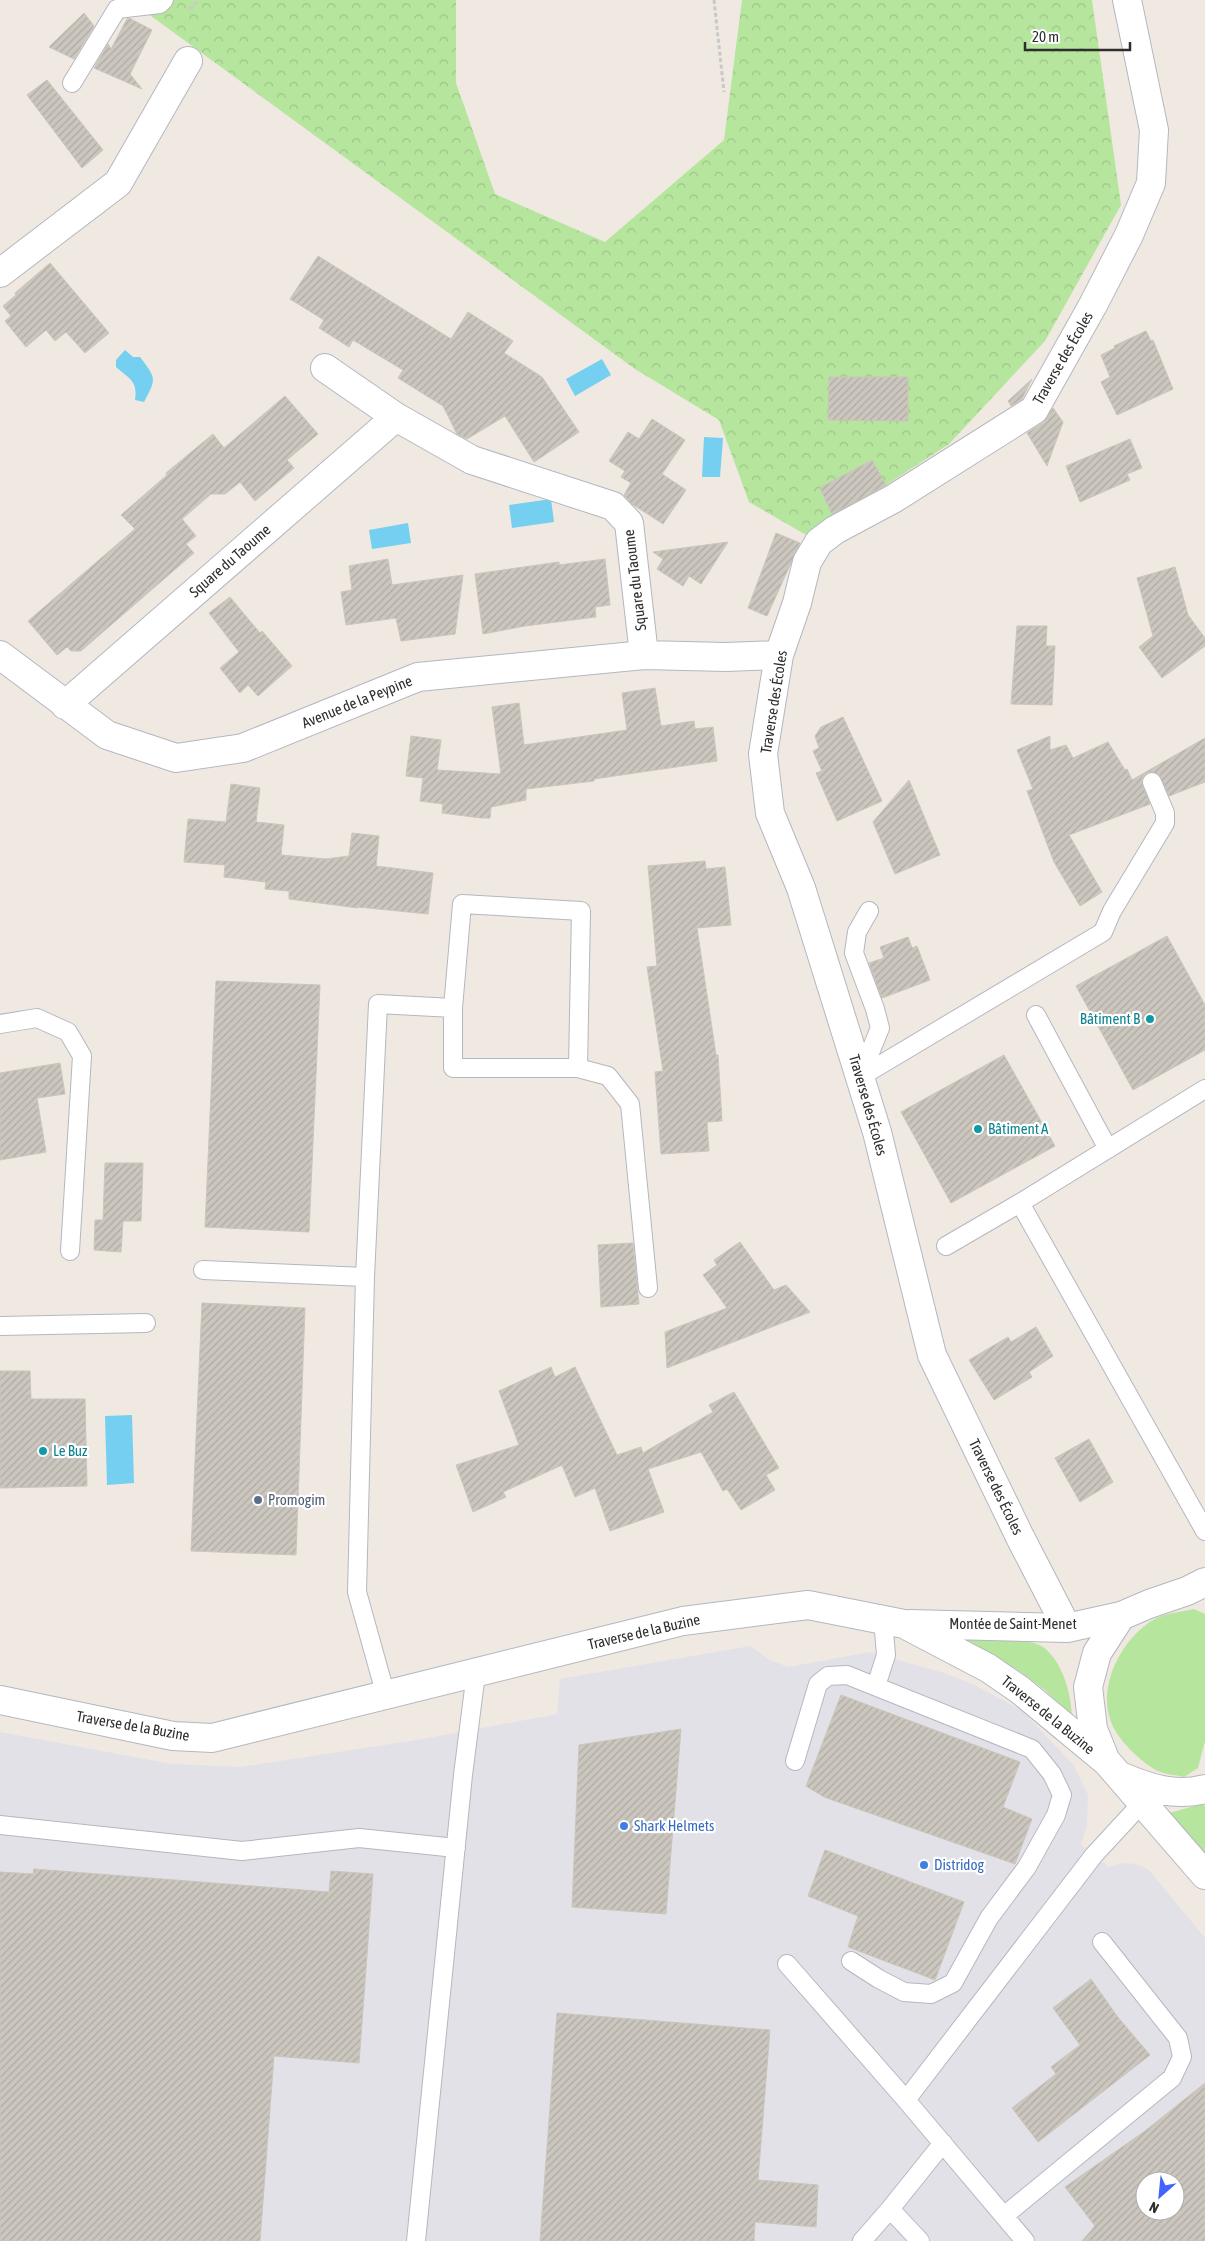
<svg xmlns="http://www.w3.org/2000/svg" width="1205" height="2241" font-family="'Asap Condensed',sans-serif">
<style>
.industrial{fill:#e3e1e8;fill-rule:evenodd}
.grass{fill:#b6e59e}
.forest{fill:url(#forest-crowns)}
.water{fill:#75cff0}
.building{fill:url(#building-hatch);stroke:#cbc5ba;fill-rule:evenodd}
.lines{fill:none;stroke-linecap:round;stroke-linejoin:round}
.lane-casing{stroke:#b4b7c1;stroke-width:20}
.street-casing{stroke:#b4b7c1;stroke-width:30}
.path{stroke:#c9c9c9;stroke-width:3;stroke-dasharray:4 2.5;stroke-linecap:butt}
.lane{stroke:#fff;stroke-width:18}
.street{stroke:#fff;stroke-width:28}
.culture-dot{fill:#0f9aa8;stroke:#fff;stroke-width:2}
.service-dot{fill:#5c6f8a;stroke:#fff;stroke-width:2}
.shop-dot{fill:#3f7fe0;stroke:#fff;stroke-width:2}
.labels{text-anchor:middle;stroke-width:4.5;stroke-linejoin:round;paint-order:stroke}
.street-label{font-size:15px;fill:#2e2e2e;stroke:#fff}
.culture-label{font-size:15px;fill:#0d838f;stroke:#fff;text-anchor:start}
.service-label{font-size:15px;fill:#4e5e75;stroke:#fff;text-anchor:start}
.shop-label{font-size:15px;fill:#366cbe;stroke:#fff;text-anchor:start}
</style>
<defs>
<pattern id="forest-crowns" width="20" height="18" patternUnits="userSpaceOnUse" patternTransform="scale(1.25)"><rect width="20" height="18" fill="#b6e59e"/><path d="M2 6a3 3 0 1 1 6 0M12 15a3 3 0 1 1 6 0" fill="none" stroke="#9dc588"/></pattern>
<pattern id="building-hatch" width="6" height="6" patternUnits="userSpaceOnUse" patternTransform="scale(1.25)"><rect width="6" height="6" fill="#cbc7bf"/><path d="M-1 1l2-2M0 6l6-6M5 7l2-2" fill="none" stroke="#afaba4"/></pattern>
</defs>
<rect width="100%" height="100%" fill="#efe9e1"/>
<path class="industrial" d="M750 1646 768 1659 788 1667 870 1652 944 1673 973 1684 1022 1711 1073 1764 1088 1795 1087 1825 1081 1845 1109 1867 1124 1863 1136 1864 1148 1869 1205 1938V2241H0V1732L172 1764 241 1767 423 1739 557 1714 560 1679ZM1145 2181H1175V2211H1145Z"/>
<path class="grass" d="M1194 1609 1205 1614V1741L1198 1768 1184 1777C1175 1775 1162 1774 1154 1769 1138 1759 1118 1740 1111 1722 1097 1685 1122 1639 1153 1620 1164 1613 1182 1612 1194 1609Z
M971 1636C985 1638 1033 1639 1043 1647 1062 1661 1071 1692 1072 1716L1046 1691 1018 1670 967 1642Z
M1202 1804 1205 1806V1865L1169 1813Z"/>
<path class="forest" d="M129 0H456V83L495 194 605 242 724 140 742 0H1092L1121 205 1045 341 949 444 808 536 749 502 719 420 635 369Z"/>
<path class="water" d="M125 350 133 357H140C157 379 156 379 144 402L135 400C138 380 129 379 116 367V360Z
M602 359 611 375 575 396 566 379Z
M704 437 723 438 720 477H702Z
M551 499 554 522 512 528 509 505Z
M408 523 411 543 372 549 369 530Z
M132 1415 134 1483 107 1485 105 1416Z"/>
<path class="building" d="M84 13 94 26 74 59 49 47Z
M129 18 152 30 130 74 142 89 94 68 108 44 111 49 127 19Z
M47 80 103 150 82 168 27 95Z
M318 256 451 339 468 312 513 341 504 353 542 377 579 432 534 462 505 416 467 439 457 434 443 406 398 378 403 370 353 340 349 347 319 328 324 320 290 299Z
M50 263 109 333 85 353 66 332 55 341 46 330 26 347 5 321 11 316 3 306 16 295 15 293Z
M1146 331 1151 341 1153 340 1173 389 1117 415 1101 382 1110 377 1101 355 1115 348 1114 346Z
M829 377H908V421L828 420Z
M1032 379 1022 399 1011 406 1008 401Z
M285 396 318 434 287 460 294 468 255 501 240 482 225 494H211L182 519 196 536 186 544 194 553 81 651H71L67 647 57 655 28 621 135 529 121 515 167 475 166 473 213 434 224 448Z
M1053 408 1063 422 1047 466 1027 433 1043 423Z
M652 419 685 440 662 474 686 490 663 524 632 504 624 495 631 483 621 477 625 471 609 461 628 432 639 439Z
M1130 439 1142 468 1127 474 1130 480 1080 502 1066 466Z
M872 460 886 485 832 514 820 488Z
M776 533 800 543 767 616 748 608Z
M728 542 701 584 689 576 683 586 657 569 663 559 653 552Z
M388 559 392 585 463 575 455 634 401 641 396 618 346 625 341 592 352 590 349 566Z
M605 559 610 605 595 607 596 617 525 626 483 634 475 574 559 562V565Z
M1175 567 1188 615 1205 638V646L1162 678 1139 647 1153 636 1137 578Z
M230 597 260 633 262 631 292 666 258 696 248 685 240 693 220 668 239 652 209 613Z
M1017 626H1047L1046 646H1055L1052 705 1011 704Z
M655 688 661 726 694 721 695 729 713 727 717 761 594 779V781L526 789V800L491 807 490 818H481L442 813 443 804 420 801 423 778 406 776 411 736 441 740 437 770 501 774 492 707 519 703 524 745 627 730 622 693Z
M843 717 882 801 837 821 816 773 822 771 813 751 819 748 815 736 821 727Z
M1050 736V750L1066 745 1073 758 1108 742 1125 770 1127 769 1132 780 1205 738V782L1169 796 1159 774 1148 772 1144 775 1141 781 1150 804 1069 835 1102 892 1080 906 1054 862 1027 791 1033 789 1017 750Z
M909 780 940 855 895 874 873 822Z
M231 784 260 788 256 822 284 825 281 855 326 859 349 856 352 833 379 836 376 866 433 873 428 914 358 907V908L289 899V891L265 889 266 882 224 877 225 865 184 862 188 819 226 822Z
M705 861 706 869 725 867 731 925 697 928 716 1055H718L722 1121 707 1122 709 1151 661 1154 655 1072 663 1071 647 967 657 966 648 866Z
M1167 936 1205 1005V1050L1133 1090 1076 986Z
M908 937 912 948 917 946 930 980 882 998 869 963 884 958 880 947Z
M216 981 320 985 309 1232 205 1227Z
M1004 1055 1055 1146 951 1203 901 1112Z
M60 1063 65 1094 37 1098 46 1152 0 1160V1073Z
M105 1163H143L141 1221H123L121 1252 94 1250 95 1220H103Z
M740 1242 774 1290 786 1285 810 1312 667 1368 665 1332 727 1308 703 1275 717 1265 714 1260Z
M633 1243 639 1304 601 1307 598 1245Z
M202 1303 305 1308 296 1555 191 1551Z
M1036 1327 1053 1356 1029 1372 1032 1377 994 1400 969 1360 1008 1337 1011 1342Z
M551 1367 555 1377 575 1367 617 1455 641 1447 643 1453 713 1412 709 1405 734 1392 779 1468 766 1475 775 1490 741 1510 727 1489 723 1491 701 1452 648 1469 664 1512 610 1531 595 1488 575 1497 562 1465 503 1492 506 1497 473 1512 456 1465 519 1445 499 1391Z
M0 1371H30L31 1399H85L87 1486 0 1488Z
M1089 1439 1113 1482 1080 1502 1055 1458Z
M841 1695 1020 1762 1003 1807 1032 1819 1015 1864 824 1797 806 1786Z
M681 1729 666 1914 572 1907 579 1745Z
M825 1850 964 1902 935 1980 848 1947 858 1916 808 1896Z
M34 1869 329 1892 331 1871 373 1874 359 2063 274 2056 260 2241H0V1872L33 1874Z
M1091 1979 1117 2016 1150 2055 1038 2142 1012 2108 1056 2074 1051 2067 1080 2045 1053 2008Z
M557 2013 770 2030 758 2180 818 2185 816 2227 755 2222 754 2241H540Z
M1205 2083V2241H1082L1095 2226 1065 2187 1145 2131ZM1145 2181H1175V2211H1145Z"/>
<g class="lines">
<g class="lane-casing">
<path id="lane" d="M72 83 117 9 160 4 164 0
M869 911 857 932 854 953 875 1009 880 1028 860 1077 1103 932 1112 911 1165 823V813L1152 782
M1036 1015 1108 1149
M0 1024 37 1018 68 1032 82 1056 70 1251
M578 1068 608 1076 630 1104 648 1288
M1205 1089 1020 1203 1205 1531
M946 1246 1020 1203
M203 1270 365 1277
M0 1326 146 1323
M876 1686 886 1655 883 1619
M386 1696 357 1592 365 1277 378 1004 453 1008 462 904 581 911 578 1068H453V1008
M795 1761 818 1684 828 1676 847 1675 1032 1749 1052 1774 1062 1795 1056 1815 1027 1867 989 1918 953 1983 931 1994 904 1992 879 1979 851 1961
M0 1825 242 1851 359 1838 456 1848
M787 1964 906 2100 1025 2241
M906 2100 1094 1855 1142 1803
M1004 2216 1172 2078 1182 2057 1178 2038 1102 1942
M416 2241 463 1775 476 1673
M862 2241 890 2209
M920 2241 890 2209 943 2143"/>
</g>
<g class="street-casing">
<path id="street" d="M0 273 118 183 188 61
M325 368 396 417 472 460 613 506 629 523 644 655
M0 655 107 735 176 758 243 748 418 677 644 655 726 657 779 655
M65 705 396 417
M910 1624 1067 1628 1121 1616 1149 1604 1187 1591 1205 1582
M1067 1628 1020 1537 932 1355 877 1132 801 888 770 813 763 754 779 655 797 603 807 562 819 542 835 530 893 499 1034 410 1093 305 1129 235 1151 183 1154 130 1127 0
M0 1700 173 1736 212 1738 683 1621 808 1605 904 1624 988 1668 1020 1690 1107 1762 1205 1875
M1105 1759 1093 1729 1088 1687 1097 1653 1121 1616
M1120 1776C1149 1788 1174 1797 1205 1789"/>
</g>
<path class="path" d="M714 0 724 92
M190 9 198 0"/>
<use href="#lane" class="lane"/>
<use href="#street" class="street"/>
</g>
<g class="culture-dot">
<circle cx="1150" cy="1019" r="5"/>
<circle cx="978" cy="1129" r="5"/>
<circle cx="43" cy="1451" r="5"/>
</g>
<circle class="service-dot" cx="258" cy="1500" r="5"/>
<g class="shop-dot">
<circle cx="624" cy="1826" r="5"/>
<circle cx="924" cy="1865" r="5"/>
</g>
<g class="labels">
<g class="street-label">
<text transform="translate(1063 358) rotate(-60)" y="5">Traverse des Écoles</text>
<text transform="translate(230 561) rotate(-41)" y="5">Square du Taoume</text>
<text transform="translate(635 580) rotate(-97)" y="5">Square du Taoume</text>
<text transform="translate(357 702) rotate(-22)" y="5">Avenue de la Peypine</text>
<text transform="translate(774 702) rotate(-81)" y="5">Traverse des Écoles</text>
<text transform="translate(868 1105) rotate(74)" y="5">Traverse des Écoles</text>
<text transform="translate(996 1487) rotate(64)" y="5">Traverse des Écoles</text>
<text x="1013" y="1629">Montée de Saint-Menet</text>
<text transform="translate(644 1632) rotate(-13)" y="5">Traverse de la Buzine</text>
<text transform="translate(1048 1715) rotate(39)" y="5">Traverse de la Buzine</text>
<text transform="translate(133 1726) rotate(10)" y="5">Traverse de la Buzine</text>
</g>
<g class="culture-label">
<text x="1140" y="1024" text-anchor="end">Bâtiment B</text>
<text x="988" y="1134">Bâtiment A</text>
<text x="53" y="1456">Le Buz</text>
</g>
<g class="service-label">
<text x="268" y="1505">Promogim</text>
</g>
<g class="shop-label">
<text x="634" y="1831">Shark Helmets</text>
<text x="934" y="1870">Distridog</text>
</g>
</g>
<g transform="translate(1160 2196) rotate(207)"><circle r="24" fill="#ffffff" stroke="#ababab"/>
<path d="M0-4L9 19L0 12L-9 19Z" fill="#4264fb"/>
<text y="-8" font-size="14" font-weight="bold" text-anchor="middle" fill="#2e2e2e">N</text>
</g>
<path d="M1025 42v8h105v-8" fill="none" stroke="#2e2e2e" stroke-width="2.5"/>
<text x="1032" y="42" font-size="15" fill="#2e2e2e" stroke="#ffffff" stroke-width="4" paint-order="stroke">20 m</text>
</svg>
